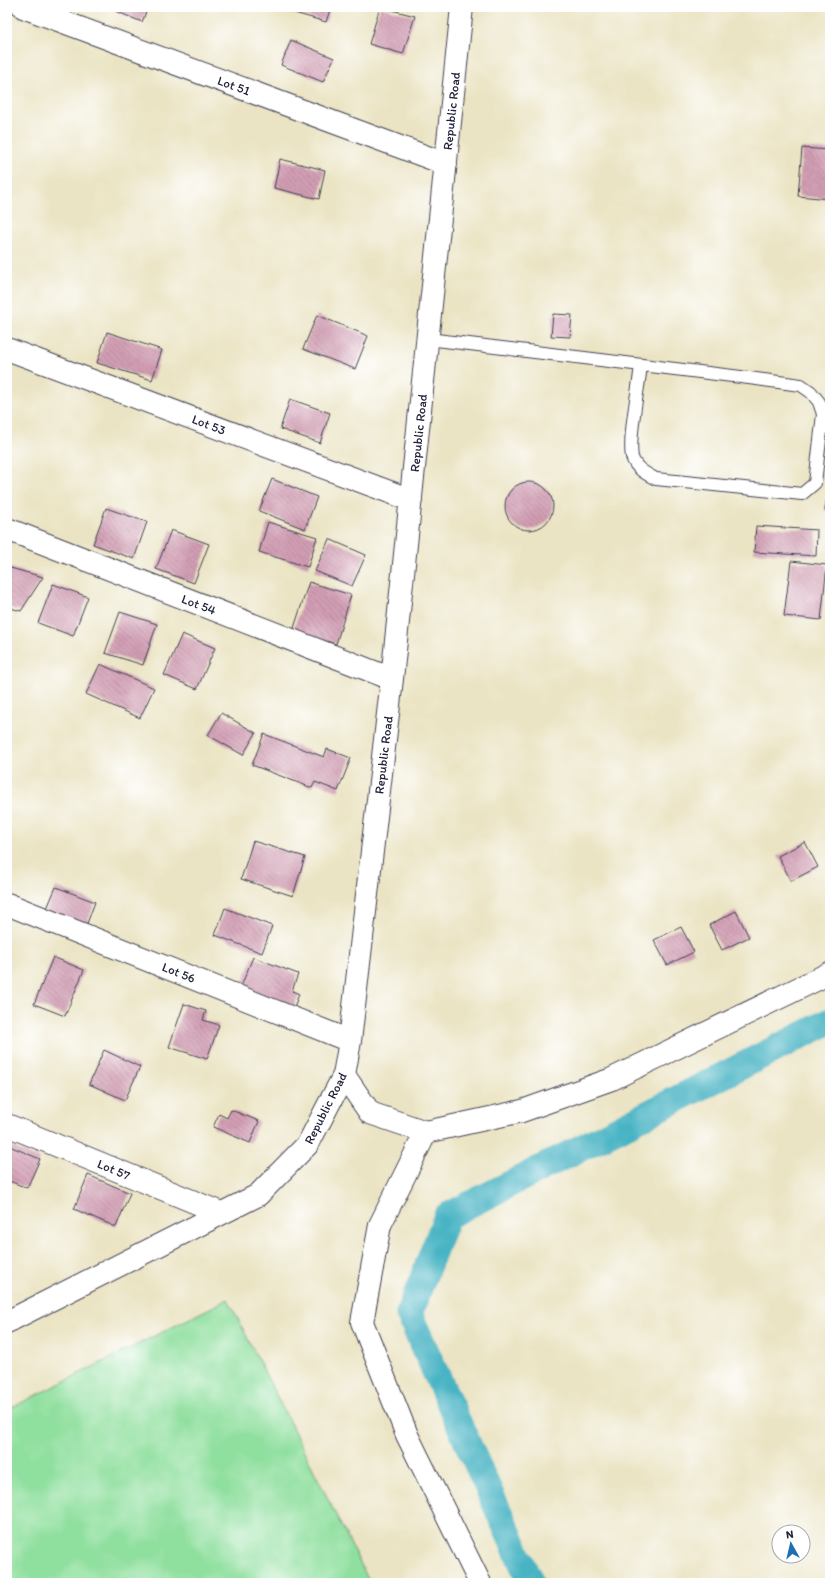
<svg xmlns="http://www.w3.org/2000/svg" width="837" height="1590" font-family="Itim,sans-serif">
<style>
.garden{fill:#8fdf9e;stroke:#58806c}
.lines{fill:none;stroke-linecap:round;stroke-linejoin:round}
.canal{stroke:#47b3c3;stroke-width:27}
.building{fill:url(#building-back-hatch)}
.lane-casing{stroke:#403f50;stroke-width:14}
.street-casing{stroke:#403f50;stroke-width:24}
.lane{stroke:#fff;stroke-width:12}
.street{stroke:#fff;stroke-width:22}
.labels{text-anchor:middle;stroke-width:3.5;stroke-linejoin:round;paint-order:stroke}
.street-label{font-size:13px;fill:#22223b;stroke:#fff}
</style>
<defs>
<pattern id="building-back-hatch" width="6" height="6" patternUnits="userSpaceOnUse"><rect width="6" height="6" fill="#d29eb3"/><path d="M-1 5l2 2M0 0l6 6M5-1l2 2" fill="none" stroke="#aa8093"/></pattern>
</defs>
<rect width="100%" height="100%" fill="#fff"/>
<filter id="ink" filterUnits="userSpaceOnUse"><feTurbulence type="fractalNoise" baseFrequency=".025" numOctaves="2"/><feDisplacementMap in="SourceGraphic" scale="8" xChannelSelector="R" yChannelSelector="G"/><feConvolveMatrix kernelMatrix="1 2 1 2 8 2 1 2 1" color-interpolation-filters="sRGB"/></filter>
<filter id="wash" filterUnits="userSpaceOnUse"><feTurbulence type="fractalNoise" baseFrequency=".012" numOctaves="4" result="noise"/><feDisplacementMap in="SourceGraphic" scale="16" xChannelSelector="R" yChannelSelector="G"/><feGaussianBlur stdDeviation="0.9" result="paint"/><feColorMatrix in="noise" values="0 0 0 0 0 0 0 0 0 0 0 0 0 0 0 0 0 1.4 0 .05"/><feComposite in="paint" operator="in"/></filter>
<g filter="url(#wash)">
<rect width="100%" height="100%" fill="#ebe4c4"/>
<path class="garden" d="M228 1299 370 1583H7V1410Z"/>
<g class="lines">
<path class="canal" d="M531 1583 409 1314 447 1216 830 1021"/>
</g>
<g id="blocks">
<path class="building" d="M114 7H148L142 22 113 10Z
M285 7H331L326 22 284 10Z
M380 7 415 16 403 54 369 44Z
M291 40 334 58 323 82 281 65Z
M802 148 830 150V199L798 196Z
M280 159 325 170 319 199 274 188Z
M553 314 572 315 570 337 551 336Z
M317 315 368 336 355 369 303 349Z
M107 332 162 350 152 380 97 363Z
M290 399 330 413 320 443 280 429Z
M272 479 317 497 305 529 259 511Z
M829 481H830V512L825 511Z
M505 506a24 24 0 1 1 48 0a24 24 0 1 1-48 0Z
M106 508 147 522 134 559 93 544Z
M268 522 317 537 308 567 259 552Z
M756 526 817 530 816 556 754 552Z
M171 530 209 544 194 583 156 569Z
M329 539 366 555 352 586 315 571Z
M791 561 827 565 821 620 784 616Z
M7 567 43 577 21 611 7 607Z
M309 582 351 595 336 644 293 631Z
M53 584 88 597 73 636 38 623Z
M120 612 157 624 143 665 105 653Z
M182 634 215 648 197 689 164 675Z
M100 664 154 688 140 718 86 694Z
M221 713 256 733 243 755 208 735Z
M264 734 324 757 327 749 351 758 338 791 315 782 312 788 252 765Z
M253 841 305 857 293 896 241 879Z
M805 842 818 867 791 881 778 856Z
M56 887 95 902 85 929 45 913Z
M225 908 272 926 262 953 215 935Z
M736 911 749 937 722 950 709 925Z
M681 927 694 952 667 965 654 940Z
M53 957 84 970 65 1016 34 1004Z
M253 957 298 974 292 991 299 994 293 1010 240 989Z
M184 1004 206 1011 203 1020 219 1025 207 1059 169 1047Z
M104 1050 140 1067 125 1100 89 1084Z
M231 1110 259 1121 250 1143 213 1127 219 1114 227 1118Z
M7 1145 40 1159 27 1188 7 1180Z
M88 1175 130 1193 116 1227 74 1209Z"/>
</g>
</g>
<g filter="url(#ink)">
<use href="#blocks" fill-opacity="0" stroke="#403f50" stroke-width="1"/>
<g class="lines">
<g class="lane-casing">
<path id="lane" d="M428 339 749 378 801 385 811 392 819 402 823 414 815 483 802 494 656 479C646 474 635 468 632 457 628 437 639 387 641 365"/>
</g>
<g class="street-casing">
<path id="street" d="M23 7 446 164
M7 349 411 500
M7 529 392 679
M7 904 350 1041
M344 1075 370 1113 426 1132 522 1111 612 1079 830 973
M7 1125 221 1213
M426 1132 380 1225 362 1322 407 1435 480 1583
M7 1322 258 1195 308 1144 344 1075 350 1041 392 679 462 7"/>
</g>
<use href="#lane" class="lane"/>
<use href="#street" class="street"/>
</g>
</g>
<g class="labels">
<g class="street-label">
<text transform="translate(234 85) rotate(20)" y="5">Lot 51</text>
<text transform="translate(451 111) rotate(-84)" y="5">Republic Road</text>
<text transform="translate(209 424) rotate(21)" y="5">Lot 53</text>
<text transform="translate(418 433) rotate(-84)" y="5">Republic Road</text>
<text transform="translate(199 604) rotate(21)" y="5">Lot 54</text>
<text transform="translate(383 755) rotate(-83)" y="5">Republic Road</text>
<text transform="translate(179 972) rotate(22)" y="5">Lot 56</text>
<text transform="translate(325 1108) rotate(-63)" y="5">Republic Road</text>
<text transform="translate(114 1169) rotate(23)" y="5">Lot 57</text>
</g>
</g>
<rect width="837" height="1590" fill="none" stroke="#fff" stroke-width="24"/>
<g transform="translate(791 1544) rotate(352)"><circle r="19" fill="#ffffff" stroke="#a7a7b1"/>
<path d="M0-3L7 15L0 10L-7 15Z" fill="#1f6fb2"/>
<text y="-6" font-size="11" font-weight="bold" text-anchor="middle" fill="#22223b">N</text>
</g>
</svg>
